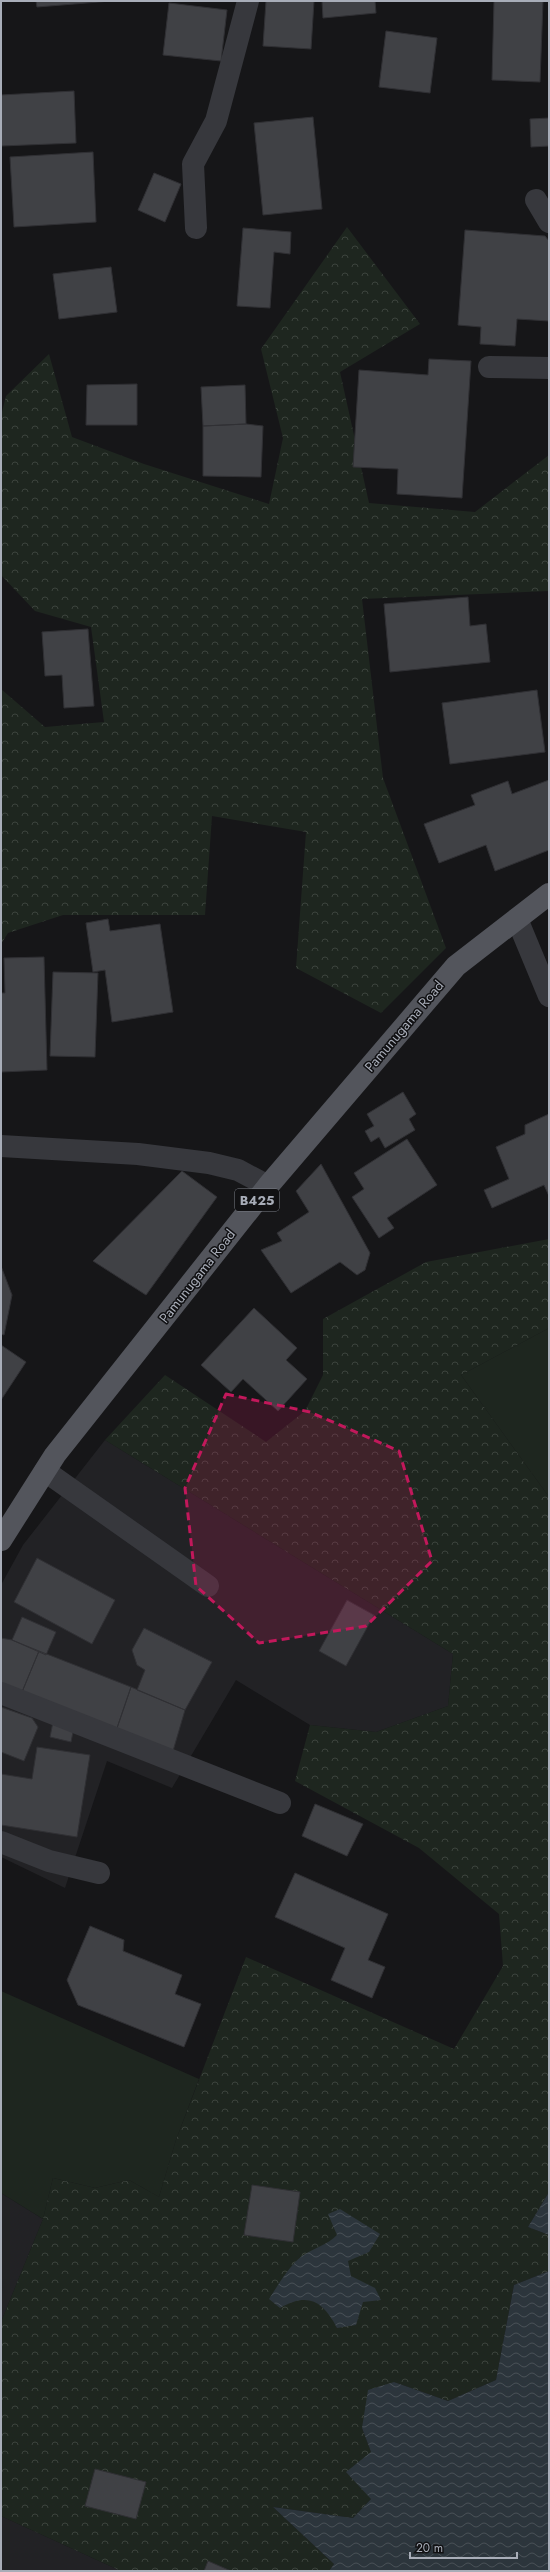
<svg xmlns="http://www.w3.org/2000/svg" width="550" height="2572" font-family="Jost,sans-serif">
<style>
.built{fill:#222225}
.grass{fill:#1e261f}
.forest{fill:url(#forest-crowns)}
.water{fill:url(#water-waves)}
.building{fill:#404145;stroke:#303034}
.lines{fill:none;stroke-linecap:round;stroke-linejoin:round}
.minor{stroke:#37383d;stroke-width:22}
.major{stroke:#53555c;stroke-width:22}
.marked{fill:#c2185b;fill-opacity:0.2;stroke:#c2185b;stroke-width:3;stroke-dasharray:8 5;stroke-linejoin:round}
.labels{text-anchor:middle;stroke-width:3;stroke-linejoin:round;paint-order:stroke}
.shield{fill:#111113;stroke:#7b7e86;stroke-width:1}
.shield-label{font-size:13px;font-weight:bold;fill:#a8adb8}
.street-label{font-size:14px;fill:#a8adb8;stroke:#111113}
</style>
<defs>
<pattern id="forest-crowns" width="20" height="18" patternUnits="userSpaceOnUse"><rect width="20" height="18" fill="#1e261f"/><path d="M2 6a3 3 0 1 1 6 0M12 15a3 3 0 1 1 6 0" fill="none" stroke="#3c433d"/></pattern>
<pattern id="water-waves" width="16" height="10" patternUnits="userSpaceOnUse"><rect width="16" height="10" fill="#2c353c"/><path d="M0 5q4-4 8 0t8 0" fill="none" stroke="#485056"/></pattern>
</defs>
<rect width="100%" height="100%" fill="#161618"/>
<path class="built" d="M105 1440 453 1654 448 1706 376 1732 310 1725 236 1680 172 1788 107 1761 65 1888 1 1857V1585L23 1545Z
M1 2193 43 2219 1 2322Z
M1 2516 121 2571H1Z"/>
<path class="grass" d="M549 1328V1497L461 1375Z
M1 1991 199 2079 176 2140 159 2197 129 2180 95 2188 53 2178 43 2219 1 2193Z"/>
<path class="forest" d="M347 227 420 324 340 372 369 503 475 512 549 455V591L362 599 383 778 446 948 381 1013 296 968 306 832 212 816 205 915H63L8 933 1 944V689L45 727 104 722 91 627 35 611 1 575V416L6 396 49 354 72 437 144 464 269 504 283 438 261 349Z
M549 1239V1328L461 1375 549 1497V2192L528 2227 549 2235V2271L514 2285 496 2380 448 2401 394 2382 362 2428 371 2452V2499L353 2518 273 2507 334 2564 329 2571H121L1 2516V2322L43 2219 53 2178 95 2188 129 2180 159 2197 176 2140 246 1957 454 2049 503 1966 499 1914 419 1848 295 1781 310 1725 376 1732 448 1706 453 1654 105 1440 165 1375 266 1442 305 1411 323 1375V1319L426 1262Z"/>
<path class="water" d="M549 2192V2235L528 2227Z
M340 2209 380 2234 369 2252 348 2261 351 2276 375 2288 381 2300 363 2302 356 2325 337 2328C323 2301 308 2292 280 2308L269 2299C279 2284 288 2267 302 2256 314 2248 327 2245 337 2235L328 2214Z
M549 2271V2571H329L334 2564 273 2507 353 2518 371 2499 346 2472 371 2452 362 2428 368 2390 394 2382 448 2401 496 2380 514 2285Z"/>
<path class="building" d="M36 1H111L37 7Z
M266 1H314L311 49 263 46Z
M322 1H375L376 13 323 18Z
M494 1H543L540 82 492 80Z
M169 3 227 10 221 61 163 55Z
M386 31 437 38 430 93 379 87Z
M74 91 76 143 1 146V95Z
M313 117 322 209 263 215 254 123Z
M549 118V146L531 147 530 119Z
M93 152 96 222 14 227 10 157Z
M154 173 181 184 165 222 138 210Z
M243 228 291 232 290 254 274 252 270 308 237 306Z
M465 230 545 236 549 241V321L517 319 515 346 480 344 481 327 458 325Z
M111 267 117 312 59 319 53 274Z
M429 359 471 361 462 498 397 494 398 469 353 467 359 370 428 375Z
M137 384V425H86L87 385Z
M245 385 246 424 203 426 201 387Z
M246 424 263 426 261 477 203 476V426Z
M468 597 470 626 486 624 490 662 390 672 384 604Z
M88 629 94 706 64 708 62 675 45 676 42 632Z
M537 690 545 752 450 764 442 703Z
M549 780V850L495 871 486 845 439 863 424 824 475 805 471 795 508 781 512 794Z
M108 919 110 931 160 924 173 1012 112 1022 105 970 93 972 86 923Z
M44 957 47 1070 1 1072V993H5L4 958Z
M53 972 98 973 95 1057 50 1056Z
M403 1092 416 1114 409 1119 415 1130 385 1148 379 1137 371 1142 365 1131 374 1126 367 1114Z
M549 1114V1196L544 1185 492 1208 484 1190 509 1179 496 1147 525 1134V1125Z
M407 1139 437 1185 387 1218 394 1228 379 1238 352 1197 364 1189 354 1173Z
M321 1164 370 1253 365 1270 357 1275 340 1262 291 1293 261 1250 282 1241 277 1233 309 1212 296 1191Z
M182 1171 217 1197 146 1295 93 1261Z
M1 1266 12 1295 4 1335 1 1334Z
M254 1308 297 1348 286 1360 307 1379 278 1411 243 1379 231 1392 201 1365Z
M1 1345 26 1362 1 1400Z
M37 1558 115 1600 92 1644 14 1602Z
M347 1600 374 1615 346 1666 319 1651Z
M22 1617 56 1632 46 1655 12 1640Z
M144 1628 212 1662 185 1710 137 1690 145 1670 137 1665 132 1650Z
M1 1638 12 1640 39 1651 22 1692 1 1684Z
M39 1651 131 1687 116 1731 22 1692Z
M131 1687 185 1710 173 1751 116 1731Z
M1 1707 32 1718 38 1727 24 1761 1 1752Z
M53 1722 74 1727 71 1742 50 1737Z
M37 1747 90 1755 77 1837 1 1825V1774L32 1779Z
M315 1804 363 1824 347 1856 302 1836Z
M295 1873 388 1914 368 1960 385 1967 372 1998 331 1980 345 1948 275 1917Z
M90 1926 124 1940 123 1951 182 1975 175 1994 201 2004 184 2047 78 2005 67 1980Z
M252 2185 300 2192 293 2242 244 2235Z
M95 2469 146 2482 136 2519 85 2506Z
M208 2561 231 2571H204Z"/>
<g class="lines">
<path class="minor" d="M536 200 549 222
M196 228 193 164 216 121 248 1
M489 367 549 368
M517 919 549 996
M1 1146 138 1154 209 1163 238 1170 268 1186
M45 1471 208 1586
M1 1693 280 1803
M1 1842 49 1861 99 1873"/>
<path class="major" d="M1 1540 55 1455 268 1186 456 966 549 894"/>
</g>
<path class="marked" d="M226 1394 310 1412 399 1451 432 1561 366 1626 259 1643 196 1586 185 1488Z"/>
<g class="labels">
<rect class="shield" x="235" y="1189" width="44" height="22" rx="3"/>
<g class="shield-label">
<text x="257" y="1205">B425</text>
</g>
<g class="street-label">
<text transform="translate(404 1026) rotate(-50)" y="5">Pamunugama Road</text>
<text transform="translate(197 1276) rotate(-52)" y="5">Pamunugama Road</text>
</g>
</g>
<rect width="550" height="2572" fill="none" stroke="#a8adb8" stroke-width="4"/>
<path d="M410 2552v6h107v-6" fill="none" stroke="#a8adb8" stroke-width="2"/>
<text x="416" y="2552" font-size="12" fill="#a8adb8" stroke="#111113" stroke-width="3" paint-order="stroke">20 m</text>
</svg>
